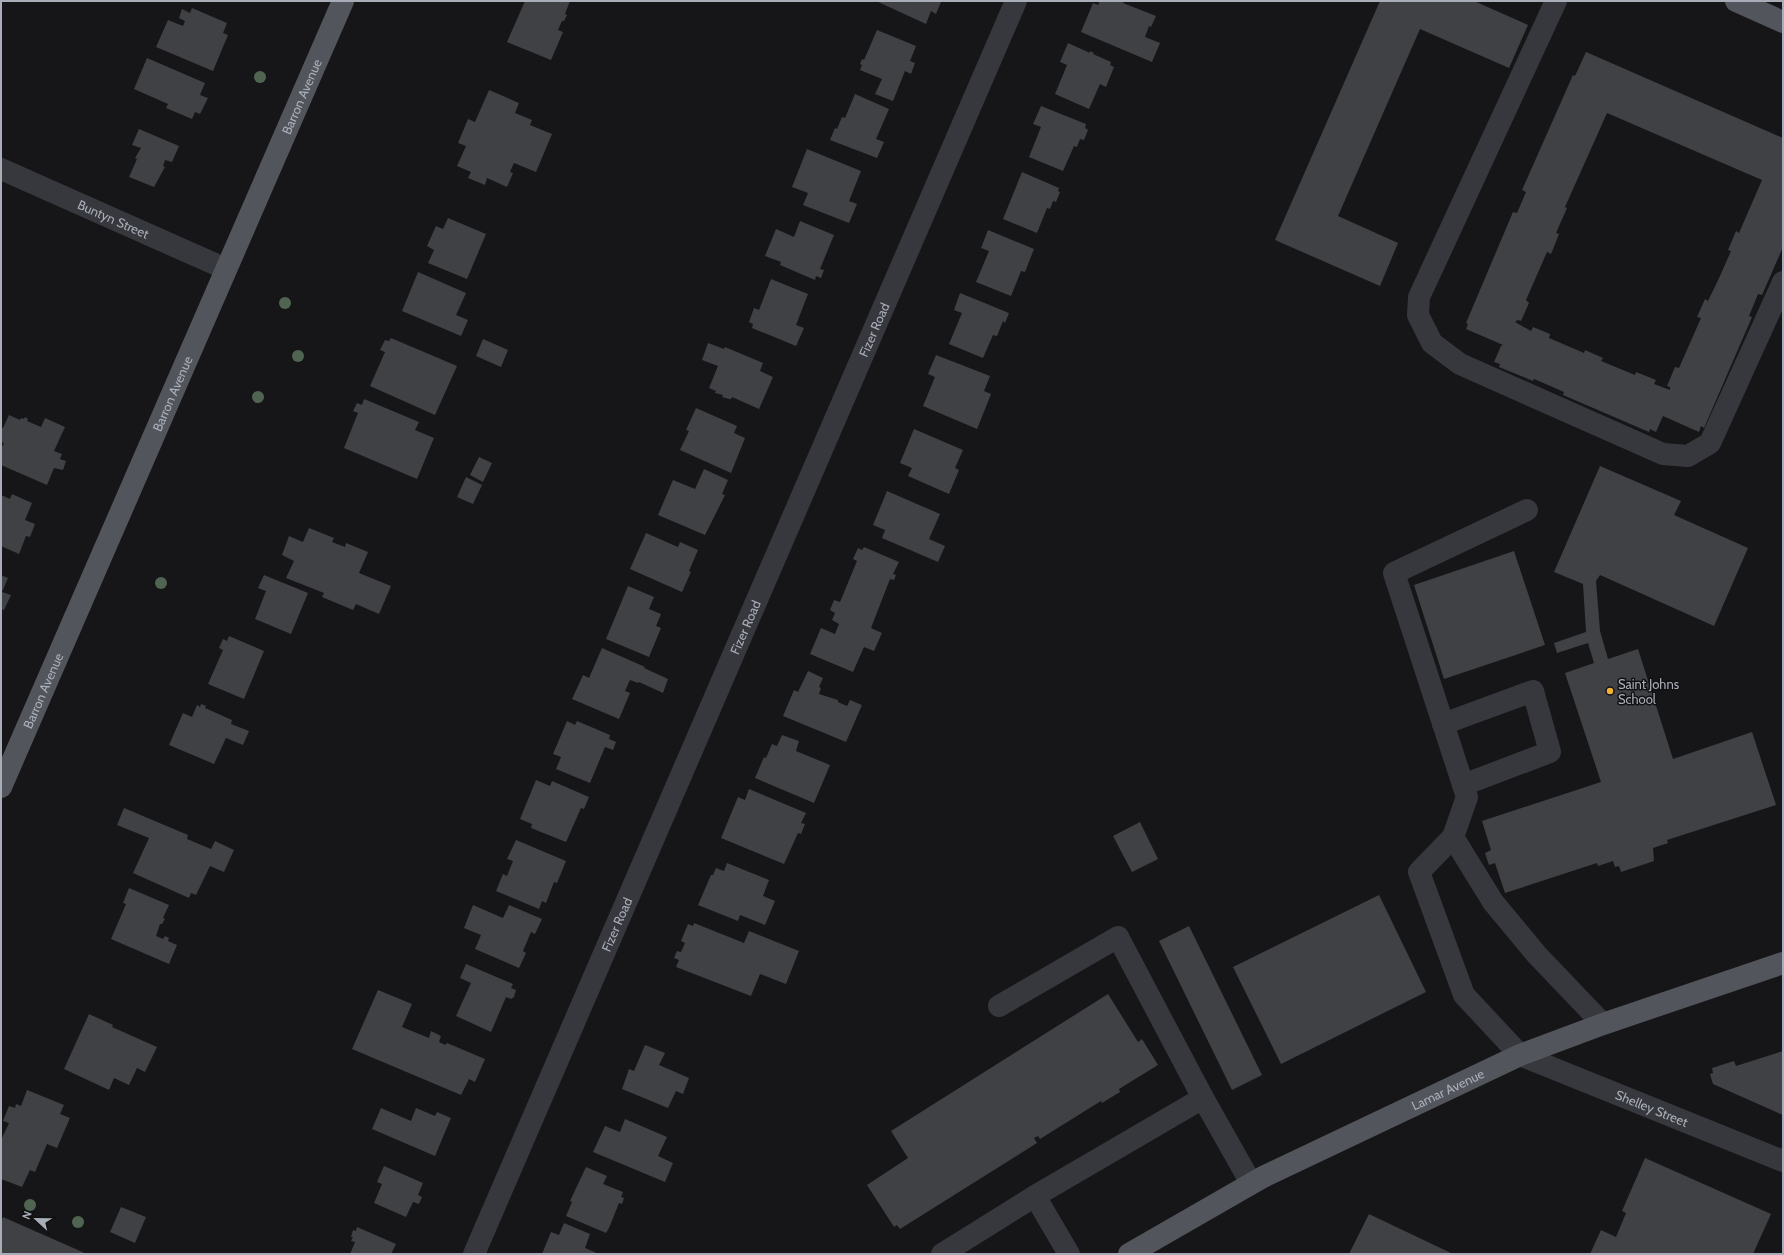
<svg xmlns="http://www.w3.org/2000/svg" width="1784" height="1255" font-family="Cabin,sans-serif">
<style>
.building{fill:#404145;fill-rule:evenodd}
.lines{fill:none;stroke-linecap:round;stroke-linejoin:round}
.minor{stroke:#37383d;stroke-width:22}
.major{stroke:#53555c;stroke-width:22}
.tree{fill:#506452}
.poi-dot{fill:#f2b134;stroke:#111113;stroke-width:1.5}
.labels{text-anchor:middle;stroke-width:3;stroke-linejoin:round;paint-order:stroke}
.street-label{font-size:13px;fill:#a8adb8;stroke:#111113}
.poi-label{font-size:13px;fill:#a8adb8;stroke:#111113;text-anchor:start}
</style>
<rect width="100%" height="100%" fill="#161618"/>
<path class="building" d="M525 1H570L565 14 567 15 564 21H562L558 30 563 32 551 60 507 42Z
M876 1H939L941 2 936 14 931 11 926 24Z
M1100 1H1124L1123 3 1156 16 1151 27 1149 26 1145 37 1160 43 1152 62 1081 32 1093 3 1098 5Z
M1380 1H1474L1528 25 1509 68 1420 29 1338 216 1398 243 1380 286 1275 240Z
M192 8 227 23 223 33 228 35 213 71 156 47 168 20 183 26 185 21 179 18 182 9 190 13Z
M877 30 916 46 910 61 915 63 911 74 905 71 893 101 875 94 882 79 860 70 862 65 860 64 862 59 864 60Z
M1068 43 1090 53V51L1094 53 1093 54 1111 62 1110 65 1114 67 1106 87 1100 84 1089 109 1055 94 1067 65 1060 62Z
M1586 52 1783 138V247L1762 295 1758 294 1749 316 1752 317 1704 428 1701 426 1699 432 1663 416 1656 432 1650 429 1649 432 1563 395 1564 392 1548 385 1534 379 1533 381 1499 367 1500 364 1494 362 1501 346 1503 345 1466 329 1468 324 1466 323 1513 212 1517 213 1526 192 1522 190 1573 75 1575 76ZM1607 113 1762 180 1739 233 1736 231 1728 250 1731 251 1720 276 1708 301 1705 299 1697 317 1701 318 1679 368 1675 367 1667 386 1670 387V390L1654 384 1656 380 1636 372 1635 375 1601 361 1603 358 1585 350 1584 353 1549 338 1550 334 1533 327 1531 331 1515 322 1518 320 1521 321 1529 303 1526 300 1547 252 1551 254 1559 234 1556 233 1567 208 1565 207Z
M147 58 205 83 200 95 208 98 200 114 195 112 192 119 166 108 168 104 134 89Z
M489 90 519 103 515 113 532 120 530 125 552 134 536 172 514 163 510 172 513 173 507 187 487 178 485 185 468 178 471 172 457 166 466 146 458 143 468 119 475 122Z
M855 94 889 109 876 139 884 142 877 158 830 140 835 128 837 129 842 117 845 118Z
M1041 106 1086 124 1085 128 1088 130 1084 140 1080 139 1077 147 1074 146 1063 171 1029 157 1041 127 1033 124Z
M139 129 179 146 172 162 165 160 163 166 165 167 154 187 129 177 137 159 135 158 141 148 132 145Z
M807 149 861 171 849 201 857 204 849 223 803 205 808 193 792 187Z
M1022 172 1059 188 1058 191 1060 192 1056 202 1053 201 1050 209 1047 208 1037 233 1003 219Z
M448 218 486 234 467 279 428 263 434 250 427 246 436 226 443 229Z
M800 221 834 235 820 269 824 270 821 278 816 276 815 280 780 265 781 262 765 256 776 229 794 237Z
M988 230 1034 249 1025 272 1021 271 1011 296 976 282 989 251 981 248Z
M418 272 466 293 456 315 468 320 461 336 402 311Z
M771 279 808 294 796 325 804 328 796 346 752 328 753 324 749 322 754 308 759 310Z
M960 293 1009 313 1005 323 1003 321 997 336 993 335 983 358 949 344 962 313 954 310Z
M391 338 457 366 435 415 370 386 385 352 380 350 385 340 389 341Z
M483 339 508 350 501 367 476 356Z
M708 343 724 349 725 347 763 363 760 371 773 377 759 409 732 397 731 399H729L722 397 723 395 715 393 716 391 709 388 718 366 702 360Z
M936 355 990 376 984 391 991 394 977 429 923 406 935 377 928 374Z
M364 399 419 422 415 430 434 438 417 479 344 448 358 413 353 411 357 403 362 405Z
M696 408 737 426 734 433 745 438 731 473 680 450 689 431 686 430Z
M9 415 20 420 21 418 24 419 25 417 28 419 27 421 41 427 45 418 65 427 54 451 62 454 60 459 66 461 63 470 54 468 47 485 1 465V449L4 443 1 442V427L3 428Z
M914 429 963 450 955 468 959 470 949 494 908 476 912 468 900 463Z
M479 457 492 463 483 482 470 475Z
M1600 466 1681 501 1674 515 1748 548 1714 626 1600 575 1596 581 1600 631 1608 659 1638 649 1673 759 1752 732 1776 805 1667 840 1668 843 1653 848 1654 861 1621 872 1619 866 1615 867 1613 861 1598 866 1597 863 1505 893 1495 863 1489 865 1485 853 1491 850 1482 821 1601 782 1565 673 1594 663 1588 643 1557 653 1554 643 1586 632 1583 584 1554 572Z
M704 469 728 480 722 494 725 495 705 535 658 515 673 480 695 489Z
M466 477 482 485 473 504 457 497Z
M887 491 940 514 929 539 945 546 938 562 882 538 885 530 873 525Z
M12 494 32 503 25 520 35 524 30 537 26 536 19 554 1 546V495L10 499Z
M309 528 334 538 332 542 345 547 346 543 368 552 359 573 391 586 379 614 356 604 353 610 322 597 324 593 286 578 294 561 282 555 289 536 303 542Z
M646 533 678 547 680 542 698 550 689 571 691 572 682 592 630 569Z
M864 547 899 562 893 574 896 575 894 580 890 579 871 628 882 633 874 651 864 647 853 672 810 654 821 628 835 634 839 624 832 620 835 613 830 610 834 600 840 602 857 561 853 559 858 548 862 550Z
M1514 551 1545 645 1444 679 1414 585Z
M1 575 8 578 2 592 11 595 4 610 1 609Z
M264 575 308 593 291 634 255 619 266 591 258 588Z
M628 586 654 597 649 609 661 614 656 626 661 628 649 657 606 639Z
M229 636 264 651 244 699 208 684 223 650 219 648 223 639 227 641Z
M602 648 645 667 644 668 668 679 663 693 639 682 638 683 630 680 625 691 630 693 619 719 572 699 583 675 589 678Z
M808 671 823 678 819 687 821 688 819 694 838 700V702L847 706 850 700 862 705 846 742 783 716 794 690 798 692Z
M201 704 206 706 205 708 232 720 231 724 249 731 243 745 226 738 214 764 169 745 183 713 192 717 197 705 200 707Z
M567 721 575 725 577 721 610 735 609 739 616 742 613 750 605 747 590 783 556 769 561 757 553 754Z
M782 735 799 741 796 751 830 765 814 803 755 778 764 757 766 758 772 744 777 746Z
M536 780 550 786 552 781 589 797 584 809 581 808 566 842 531 828 532 824 520 819Z
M749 789 806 813 801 823 805 824 801 834 798 833 784 864 721 838 738 797 745 800Z
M124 808 188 835 187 839 211 849 215 841 234 850 224 872 210 866 196 895 191 893 189 898 133 873 149 838 117 825Z
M1140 822 1158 859 1132 872 1113 836Z
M516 840 566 861 557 883 554 882 546 903 542 901 539 909 496 891 503 874 507 876 513 861 507 859Z
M727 863 769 880 763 896 775 901 765 925 740 915 738 921 698 905 711 875H713L716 868 724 871Z
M129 888 169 905 163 918 165 919 162 924H160L156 936 163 939 165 936 169 938 168 941 177 945 169 964 111 939 126 904 123 903Z
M1379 895 1426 992 1281 1064 1233 967Z
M473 905 503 918 509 905 542 919 535 934 531 932 523 951 526 953 519 968 475 949 481 935 464 928Z
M694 923 744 943 749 931 799 951 786 984 760 974 751 996 676 967 679 960 674 958 677 951 681 952 685 943 681 941 688 924 693 926Z
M1189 926 1262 1075 1232 1090 1159 941Z
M466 964 513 984 511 988 516 990 514 997 511 999 506 997 491 1032 456 1016 471 983 460 978Z
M378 990 412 1004 402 1027 429 1038 431 1031 441 1036 439 1042 445 1045 447 1043 485 1059 475 1082 469 1079 461 1095 352 1049Z
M1108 994 1138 1042 1142 1039 1158 1065 1119 1089 1120 1092 1102 1103 1101 1101 1040 1139 1038 1136 1034 1138 1037 1143 900 1229 897 1225 894 1227 867 1185 908 1158 891 1131Z
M89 1014 113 1025 112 1027 157 1047 145 1072 137 1068 129 1085 114 1078 109 1090 64 1069Z
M645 1045 665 1053 659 1065 689 1078 683 1094 676 1091 668 1108 622 1089 629 1069 634 1071Z
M1783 1051V1115L1713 1084 1710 1074 1713 1073 1712 1068 1734 1061 1736 1066Z
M27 1090 64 1105 60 1114 70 1118 57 1148 47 1144 35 1172 30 1170 22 1187 1 1179V1140L9 1123 3 1121 9 1106 15 1108 16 1104 21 1106Z
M381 1108 411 1121 416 1108 435 1116 437 1112 451 1118 435 1156 372 1129Z
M625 1119 667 1137 658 1156 673 1163 665 1182 593 1152 605 1126 620 1132Z
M1645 1158 1771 1214 1753 1254H1590L1601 1230 1616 1237 1626 1213 1622 1211Z
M384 1166 423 1183 418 1195 422 1197 419 1204 413 1202 406 1217 374 1203 382 1184 377 1182Z
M586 1167 607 1176 603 1184 623 1192 621 1197 624 1198 622 1204 619 1203 609 1228 606 1233 566 1216 572 1202 570 1201Z
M121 1207 146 1217 135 1243 110 1232Z
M1369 1214 1453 1254H1349Z
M3 1217 87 1254H1V1222Z
M564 1223 590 1234 585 1248 599 1254H542L551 1232 559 1235Z
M357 1227 396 1244 391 1254H350L355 1242 351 1241 353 1237H351L353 1230 356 1231Z"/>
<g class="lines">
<g class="minor">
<path d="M1556 1 1419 297 1418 315 1432 343 1460 364 1663 454 1688 456 1710 443 1783 282"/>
<path id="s1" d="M1 169 226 269"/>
<path id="s2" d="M1527 510 1394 573 1467 797 1453 837 1419 872 1464 995 1520 1055 1783 1161"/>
<path d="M1443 724 1533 691 1550 752 1463 785"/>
<path d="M1453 837 1493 902 1537 955 1603 1024"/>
<path d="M999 1006 1118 937 1203 1098"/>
<path d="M1035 1196 1069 1254"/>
<path id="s3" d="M474 1254 1016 1"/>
<path d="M942 1254 1035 1196 1203 1098 1251 1183"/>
</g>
<g class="major">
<path d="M1736 1 1783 22"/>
<path id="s4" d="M1 787 343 1"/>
<path id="s5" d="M1129 1254 1263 1177 1520 1055 1603 1024 1783 963"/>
</g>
</g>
<g class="tree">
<circle cx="260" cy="77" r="6"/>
<circle cx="285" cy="303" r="6"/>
<circle cx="298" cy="356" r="6"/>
<circle cx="258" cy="397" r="6"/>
<circle cx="161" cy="583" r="6"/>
<circle cx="30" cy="1205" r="6"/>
<circle cx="78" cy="1222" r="6"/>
</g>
<circle class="poi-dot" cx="1610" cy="691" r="4"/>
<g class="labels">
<g class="street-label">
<text dy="5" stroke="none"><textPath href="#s4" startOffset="753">Barron Avenue</textPath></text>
<text dy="5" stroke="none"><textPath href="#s1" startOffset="123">Buntyn Street</textPath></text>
<text dy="5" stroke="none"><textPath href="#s3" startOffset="1007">Fizer Road</textPath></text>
<text dy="5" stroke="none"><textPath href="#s4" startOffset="429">Barron Avenue</textPath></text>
<text dy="5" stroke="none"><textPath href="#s3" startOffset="683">Fizer Road</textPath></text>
<text dy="5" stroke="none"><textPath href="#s4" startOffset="105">Barron Avenue</textPath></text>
<text dy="5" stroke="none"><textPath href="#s3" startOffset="359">Fizer Road</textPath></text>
<text dy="5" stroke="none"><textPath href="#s5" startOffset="359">Lamar Avenue</textPath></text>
<text dy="5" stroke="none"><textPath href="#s2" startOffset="829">Shelley Street</textPath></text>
</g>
<g class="poi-label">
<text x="1618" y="689">Saint Johns<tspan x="1618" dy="15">School</tspan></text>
</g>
</g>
<rect width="1784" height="1255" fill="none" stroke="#a8adb8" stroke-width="4"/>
<g transform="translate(36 1219) rotate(292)" stroke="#111113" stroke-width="3" paint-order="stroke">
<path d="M0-3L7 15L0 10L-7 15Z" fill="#a8adb8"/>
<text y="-6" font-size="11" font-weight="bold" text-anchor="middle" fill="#a8adb8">N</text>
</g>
</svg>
